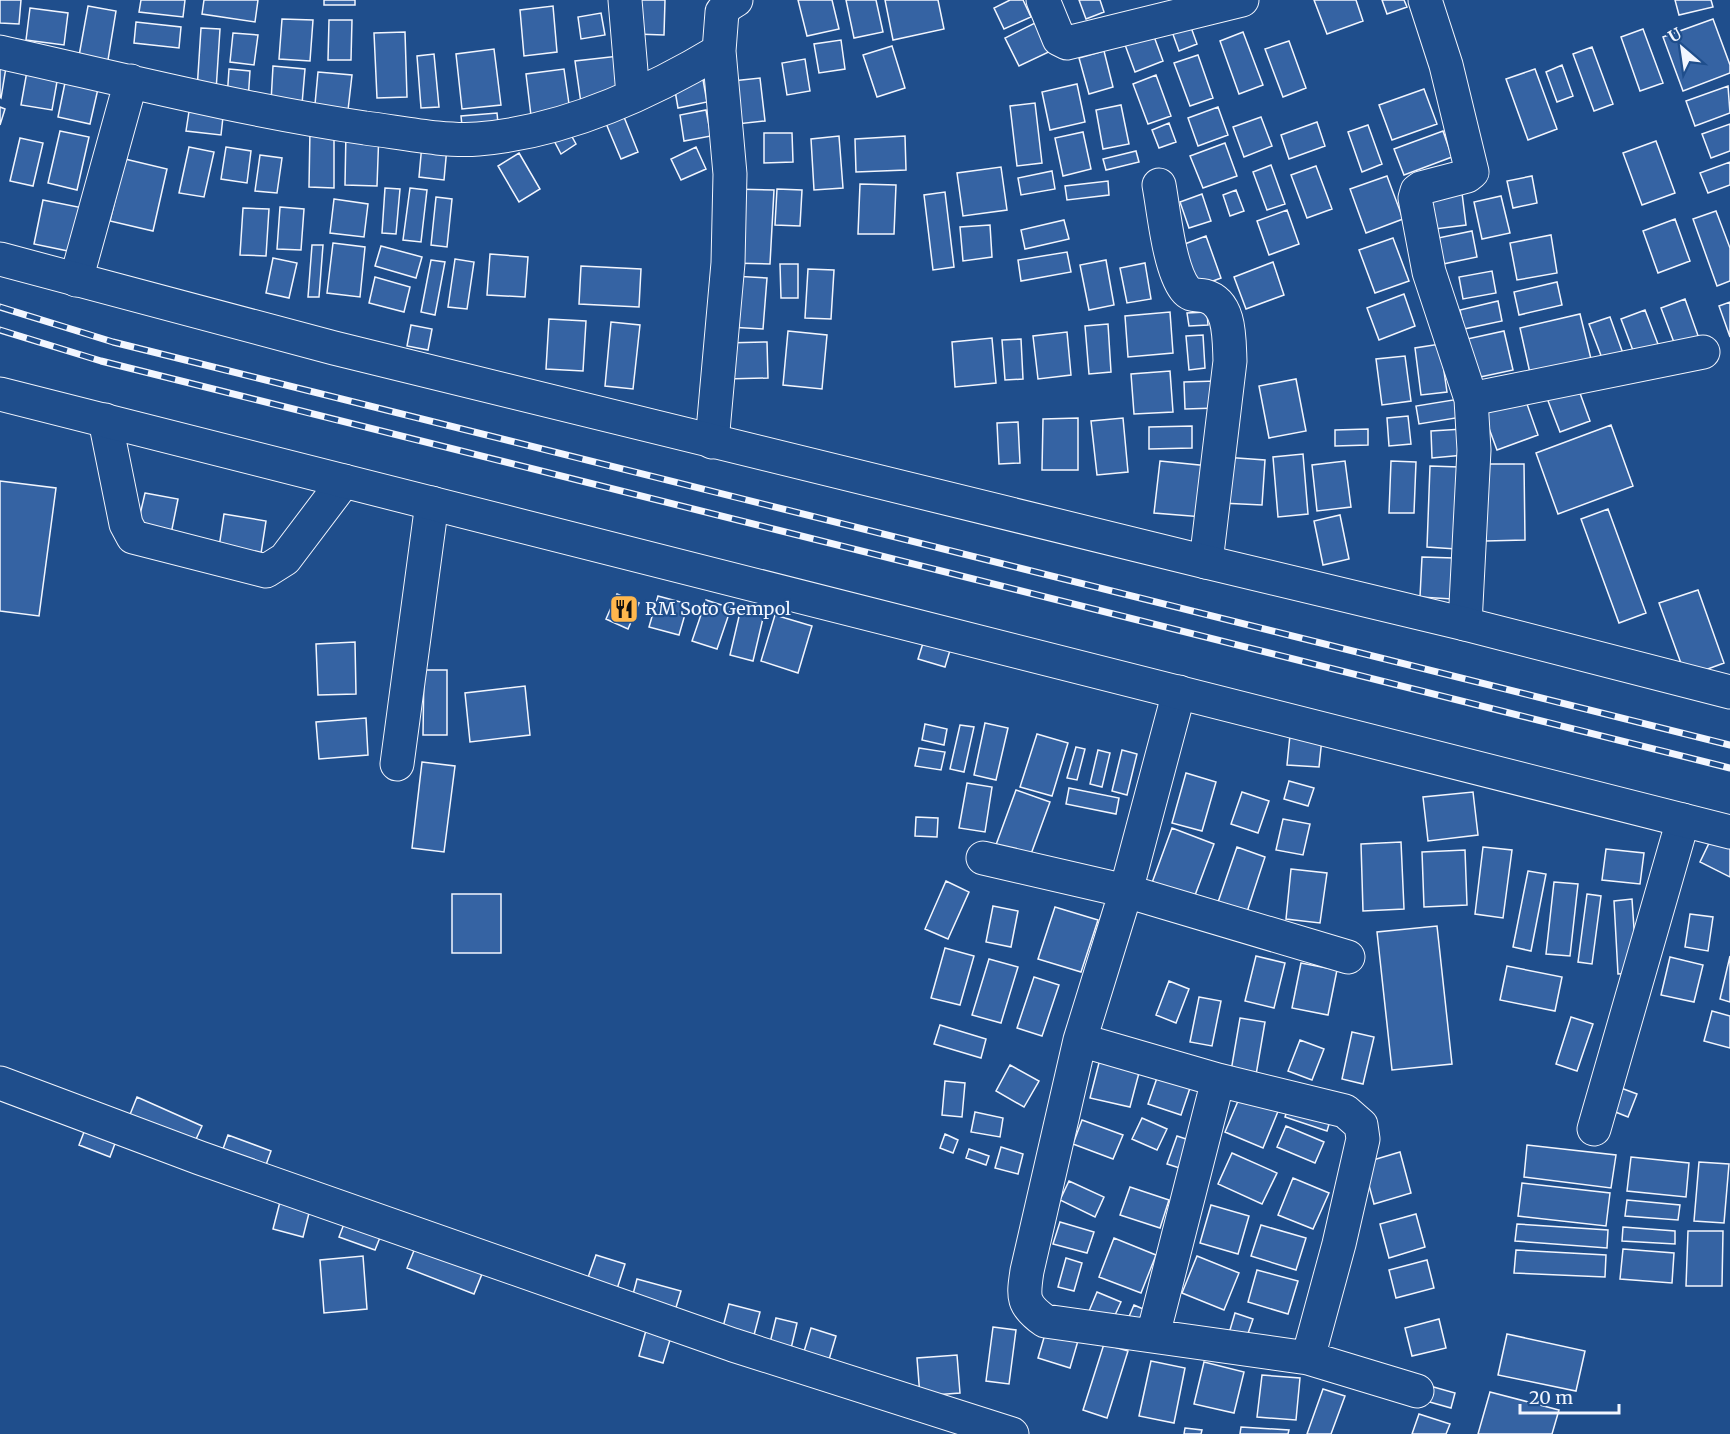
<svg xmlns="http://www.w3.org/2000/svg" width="1730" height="1434" font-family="Merriweather,serif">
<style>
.building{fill:#3563a3;stroke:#f2f6ff;stroke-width:1.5}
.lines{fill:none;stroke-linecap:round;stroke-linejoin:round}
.minor-casing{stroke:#f2f6ff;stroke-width:35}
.major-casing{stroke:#f2f6ff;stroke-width:35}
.minor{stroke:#1f4e8c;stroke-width:33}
.major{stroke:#1f4e8c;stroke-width:33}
.rail-casing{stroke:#f2f6ff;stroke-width:7}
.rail{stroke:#1f4e8c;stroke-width:4.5;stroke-dasharray:14;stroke-linecap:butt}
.labels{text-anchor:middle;stroke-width:4.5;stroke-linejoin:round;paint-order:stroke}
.poi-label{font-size:18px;fill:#f2f6ff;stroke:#1f4e8c;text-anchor:start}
</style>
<rect width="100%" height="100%" fill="#1f4e8c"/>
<path class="building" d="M0 0H21L19 24 0 23Z
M141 0H185L183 17 139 12Z
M204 0H258L255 22 202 14Z
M324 0H355V5H324Z
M636 0H665L664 35 636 34Z
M798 0H832L839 29 807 36Z
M846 0H876L883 32 854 38Z
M885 0H938L944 29 893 40Z
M1010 0H1023L1031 17 1004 29 994 8Z
M1079 0H1100L1104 12 1086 19Z
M1314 0H1356L1363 21 1327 34Z
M1382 0H1404L1407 7 1387 14Z
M1675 0H1711L1713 7 1679 15Z
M88 6 116 11 106 72 77 67Z
M553 6 557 52 524 56 520 10Z
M30 8 68 13 64 45 26 40Z
M601 13 605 35 581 39 578 17Z
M282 19 313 20 310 61 279 59Z
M1188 19 1197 44 1179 51 1170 26Z
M1713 19 1730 65V73L1683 91 1663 37Z
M329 20H352L351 60H328Z
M1039 21 1053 50 1019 66 1005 38Z
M136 22 181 27 179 48 134 43Z
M201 28 220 29 216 91 197 90Z
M1643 29 1663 83 1640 91 1621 37Z
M1152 31 1163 61 1135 72 1124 42Z
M405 32 407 97 377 98 374 33Z
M1243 32 1263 85 1239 94 1220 41Z
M233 33 258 35 254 65 230 62Z
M841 40 845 69 819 73 814 44Z
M1289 41 1306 88 1283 97 1265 49Z
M892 46 905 88 877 97 863 55Z
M1592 47 1613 104 1594 111 1573 54Z
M494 49 501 105 462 109 456 54Z
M1104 51 1113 87 1089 94 1079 58Z
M0 54 8 55 1 98 0 97Z
M434 54 439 107 421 108 417 56Z
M1198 55 1213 98 1190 106 1174 63Z
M619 56 624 97 581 103 575 61Z
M805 59 810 91 787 95 782 63Z
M1562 65 1573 96 1557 102 1546 72Z
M273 66 305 69 302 104 271 102Z
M229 69 250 71 248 101 227 99Z
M564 69 571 118 532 124 526 74Z
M1535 69 1557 129 1528 140 1506 79Z
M27 71 58 76 52 110 21 105Z
M318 72 352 75 347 119 314 115Z
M67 73 100 80 90 124 58 117Z
M702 74 707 102 678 108 673 79Z
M1156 75 1171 116 1148 124 1133 84Z
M760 78 765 121 728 125 723 82Z
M1077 84 1085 122 1050 130 1042 92Z
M1728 86 1730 113 1695 126 1686 101Z
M1424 89 1437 124 1392 140 1379 105Z
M1035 103 1042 163 1017 166 1010 106Z
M190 105 224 108 221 135 186 131Z
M1121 105 1129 144 1103 149 1096 110Z
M0 107 5 109 0 125Z
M620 107 638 152 621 159 602 114Z
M1218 107 1228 135 1198 146 1188 118Z
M706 110 711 136 684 141 680 115Z
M497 113 499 133 463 136 461 116Z
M1261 117 1272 146 1244 157 1233 127Z
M1317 122 1325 146 1289 159 1281 135Z
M1169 123 1176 142 1159 148 1152 130Z
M565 124 576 144 561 154 550 133Z
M1730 124V151L1711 158 1702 134Z
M1368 125 1382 164 1362 172 1348 132Z
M310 129H334V188L309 187Z
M346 130 379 131 377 186 345 185Z
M60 131 89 137 77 190 48 183Z
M1443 131 1452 157 1404 175 1394 149Z
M1083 132 1091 169 1063 176 1055 138Z
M764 133H792L793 162 764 163Z
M839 136 843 188 814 190 811 139Z
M905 136 906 170 856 172 855 139Z
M20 138 43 143 33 186 10 181Z
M1656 141 1675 193 1642 205 1623 153Z
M1225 143 1237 176 1203 188 1190 156Z
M422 144 447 147 444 180 419 177Z
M189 147 214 152 204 197 179 193Z
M226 147 251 151 247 183 221 179Z
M696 147 706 169 681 180 671 159Z
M1136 151 1139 162 1106 170 1103 159Z
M519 153 540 189 519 202 498 166Z
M260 155 282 158 277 193 255 191Z
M125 159 167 169 153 231 110 221Z
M1730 162V185L1708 193 1700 173Z
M1271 165 1285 204 1267 210 1253 172Z
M1316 166 1332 209 1307 218 1291 175Z
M1001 167 1007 210 963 216 957 173Z
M1052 171 1055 189 1021 195 1018 178Z
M1387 176 1403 219 1366 233 1350 189Z
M1532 176 1537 203 1513 208 1507 181Z
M1108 181 1109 195 1067 200 1065 186Z
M860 184 896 185 894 234H858Z
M385 188 400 189 396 234 382 233Z
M410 188 427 190 421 242 403 240Z
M732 189 774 190 770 264 729 263Z
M777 189 802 190 800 226 775 225Z
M1236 190 1244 211 1230 216 1223 195Z
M945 192 954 267 933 270 924 195Z
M1462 193 1466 225 1435 229 1430 197Z
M1202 194 1211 221 1189 228 1180 202Z
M1501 196 1510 233 1482 239 1474 202Z
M436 197 452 199 447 247 431 245Z
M334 199 368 204 364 237 330 233Z
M43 200 83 208 73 252 34 244Z
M280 207 304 209 301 250 277 249Z
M243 208 269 209 266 256 240 255Z
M1287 210 1299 244 1269 255 1257 221Z
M1716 211 1730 248V281L1717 286 1693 219Z
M1675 219 1690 261 1658 273 1643 231Z
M1064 220 1069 239 1025 249 1021 230Z
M990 225 992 257 963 261 960 227Z
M1472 231 1477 257 1443 264 1438 238Z
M1551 235 1557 273 1517 280 1510 243Z
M1206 236 1221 278 1197 287 1182 245Z
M1393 238 1409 281 1375 293 1359 250Z
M333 243 365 247 360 297 327 293Z
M312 245H323L319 297H308Z
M381 246 422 257 416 278 375 266Z
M1067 252 1071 272 1021 281 1018 260Z
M490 254 528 257 525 297 487 295Z
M273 258 297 263 289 298 266 293Z
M455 259 474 262 467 309 448 307Z
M431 260 445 262 435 315 421 312Z
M1106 260 1114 305 1089 310 1080 265Z
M1273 262 1284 295 1246 309 1234 277Z
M1145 263 1151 299 1127 303 1120 268Z
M780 264H798V298H781Z
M581 266 641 269 639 307 579 304Z
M808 269 834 270 831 319 805 318Z
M1492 271 1496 293 1463 299 1459 277Z
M732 276 767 278 763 329 729 327Z
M375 277 410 287 404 312 369 303Z
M1557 282 1562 305 1519 315 1514 292Z
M1404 294 1415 326 1379 340 1367 308Z
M1685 299 1701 344 1678 353 1661 308Z
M1498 301 1502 321 1464 329 1460 310Z
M1730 302V337L1719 306Z
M1645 310 1661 352 1637 361 1621 319Z
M1170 312 1173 353 1128 357 1125 316Z
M1207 312 1208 325 1189 326 1187 313Z
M1580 314 1593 367 1532 382 1520 328Z
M1610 317 1625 359 1605 366 1589 324Z
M549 319 586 321 583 371 546 369Z
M611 322 640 325 633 389 605 386Z
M1108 324 1111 372 1089 374 1085 326Z
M411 325 432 329 428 350 407 346Z
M788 331 827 335 822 389 783 385Z
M1504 331 1513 370 1466 380 1458 341Z
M1067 332 1071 375 1038 379 1033 336Z
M1203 335 1205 368 1189 370 1186 336Z
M992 338 996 383 955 387 952 342Z
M1021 339 1023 379 1005 380 1002 340Z
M767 342 768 378 725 379V343Z
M1440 344 1447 392 1421 395 1415 348Z
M1405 356 1411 401 1382 405 1376 359Z
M1170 371 1173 412 1134 414 1131 374Z
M1296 379 1306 431 1269 438 1259 386Z
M1216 381 1217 408 1185 409 1184 382Z
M1576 382 1590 421 1560 432 1545 393Z
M1522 390 1538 435 1497 450 1480 404Z
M1459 399 1462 417 1419 424 1416 406Z
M1408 416 1411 444 1389 446 1387 418Z
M1078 418V470H1042L1043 419Z
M1123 418 1128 472 1097 475 1091 421Z
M1018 422 1020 463 999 464 997 423Z
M1611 425 1633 486 1558 514 1536 453Z
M1192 426V448L1149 449V427Z
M1368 429V445L1335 446V430Z
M1463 429 1464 455 1432 458 1431 431Z
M1303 454 1308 514 1278 517 1273 457Z
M1223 457 1265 460 1262 505 1221 503Z
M1160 461 1209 466 1203 517 1154 513Z
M1345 461 1351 507 1317 511 1312 465Z
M1391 461 1416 462 1414 513H1389Z
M1484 464H1524L1525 540 1486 541Z
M1430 466 1459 467 1456 549 1427 547Z
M0 481 56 488 39 616 0 611Z
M145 493 178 499 170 539 136 532Z
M1608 509 1646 613 1619 623 1581 519Z
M224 514 266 521 260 560 218 554Z
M1340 515 1349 559 1323 565 1314 521Z
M1422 557 1454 558 1452 599 1420 597Z
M1698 590 1724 663 1686 677 1659 603Z
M617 594 639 603 628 629 606 619Z
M658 596 688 604 679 635 649 627Z
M706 600 731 608 717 649 692 641Z
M741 608 764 614 753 661 730 655Z
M775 615 812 626 798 673 761 661Z
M924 640 951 647 945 667 918 659Z
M355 642 356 694 318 695 316 644Z
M424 670H447V735H423Z
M525 686 530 735 470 742 465 693Z
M366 718 368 755 319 759 316 722Z
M985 723 1008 728 996 780 974 775Z
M925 724 947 729 944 745 922 740Z
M960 725 974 727 964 772 950 769Z
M1037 734 1068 743 1052 796 1020 787Z
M1290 735 1322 738 1319 767 1287 765Z
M1076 747 1085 749 1077 780 1067 778Z
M919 748 945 752 941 770 915 766Z
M1098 750 1110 753 1102 787 1090 784Z
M1122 750 1137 754 1127 795 1112 791Z
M422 762 455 766 444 852 412 848Z
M1186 773 1216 782 1202 831 1172 823Z
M1289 781 1314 788 1308 806 1284 799Z
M967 783 992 787 985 832 959 828Z
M1069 788 1119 798 1116 814 1066 804Z
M1016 790 1050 802 1027 865 993 853Z
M1242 792 1269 801 1258 833 1231 824Z
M1473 792 1478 835 1428 841 1423 797Z
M916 817 938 818 937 837 915 836Z
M1283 819 1310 824 1303 855 1276 850Z
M1172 828 1214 844 1191 906 1149 891Z
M1713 835 1730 843V877L1700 862Z
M1401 842 1404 909 1363 911 1361 844Z
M1237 847 1265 857 1245 918 1216 908Z
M1483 847 1512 850 1503 918 1475 914Z
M1606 849 1644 853 1640 884 1602 880Z
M1465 850 1467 905 1424 907 1422 852Z
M1291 869 1327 873 1320 923 1286 919Z
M1528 871 1546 874 1531 951 1513 947Z
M946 881 969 892 948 939 925 929Z
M1554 882 1578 884 1570 956 1546 954Z
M452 894H501V953H452Z
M1587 894 1601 896 1592 964 1578 962Z
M1632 899 1637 973 1618 974 1614 901Z
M993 906 1018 911 1011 947 986 942Z
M1055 907 1098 920 1081 972 1038 959Z
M1690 914 1713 917 1708 951 1685 947Z
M1437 926 1452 1064 1392 1070 1377 932Z
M945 948 974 956 960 1005 931 998Z
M1256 956 1285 963 1274 1008 1245 1001Z
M1730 956V1002L1720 999Z
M1670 957 1703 965 1694 1002 1661 995Z
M989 959 1018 967 1001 1023 972 1015Z
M1301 963 1337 970 1328 1015 1292 1008Z
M1507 966 1562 977 1555 1011 1500 1000Z
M1034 977 1059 985 1042 1036 1017 1028Z
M1169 981 1189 989 1176 1023 1156 1015Z
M1199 997 1221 1001 1212 1046 1190 1042Z
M1712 1011 1730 1016V1048L1704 1041Z
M1571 1017 1593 1024 1577 1071 1556 1064Z
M1240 1018 1265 1022 1256 1075 1231 1071Z
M940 1025 986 1039 981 1058 934 1044Z
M1352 1032 1374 1037 1363 1084 1342 1079Z
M1300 1040 1324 1049 1312 1080 1288 1071Z
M1100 1059 1140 1069 1130 1107 1090 1098Z
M1010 1065 1039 1081 1024 1107 996 1091Z
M1159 1072 1192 1082 1181 1115 1148 1104Z
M945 1081 965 1083 962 1117 942 1115Z
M1621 1088 1637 1094 1628 1117 1613 1111Z
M1241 1094 1279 1109 1263 1148 1225 1132Z
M137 1097 202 1126 193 1146 129 1117Z
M1290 1101 1332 1114 1327 1131 1285 1117Z
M975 1112 1003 1118 1000 1137 971 1132Z
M1142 1118 1167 1129 1157 1150 1132 1139Z
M89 1119 120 1130 110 1157 79 1145Z
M1082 1120 1123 1135 1113 1159 1073 1144Z
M1286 1126 1324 1142 1315 1163 1277 1147Z
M945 1134 958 1140 953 1153 940 1148Z
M228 1135 271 1151 262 1176 219 1160Z
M1177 1136 1198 1143 1189 1171 1167 1164Z
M1527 1145 1616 1155 1611 1188 1524 1177Z
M1001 1147 1023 1154 1018 1174 995 1168Z
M969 1149 989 1156 986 1165 966 1158Z
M1400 1152 1411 1193 1374 1204 1363 1163Z
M1232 1153 1277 1173 1262 1204 1218 1184Z
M1631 1157 1689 1163 1686 1197 1627 1191Z
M1699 1162 1729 1164 1724 1223 1694 1221Z
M1293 1178 1329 1193 1313 1229 1278 1215Z
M1069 1181 1104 1197 1095 1217 1060 1200Z
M1522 1183 1610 1193 1606 1226 1518 1216Z
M1130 1187 1169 1200 1160 1228 1120 1215Z
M281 1198 311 1205 303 1237 273 1229Z
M1627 1200 1680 1205 1678 1220 1625 1216Z
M1211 1205 1249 1216 1238 1254 1200 1243Z
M1416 1214 1425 1247 1389 1258 1380 1224Z
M347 1216 383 1230 375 1250 339 1237Z
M1060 1222 1094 1232 1087 1253 1053 1244Z
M1517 1224 1608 1230 1607 1248 1515 1241Z
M1261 1225 1306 1238 1296 1270 1251 1256Z
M1623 1227 1675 1231V1244L1622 1241Z
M1688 1231H1723L1722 1286H1686Z
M419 1238 486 1264 474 1294 407 1268Z
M1114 1238 1156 1255 1141 1293 1099 1277Z
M1623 1249 1674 1253 1672 1283 1620 1279Z
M1516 1250 1606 1255 1605 1277 1514 1273Z
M596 1255 625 1264 616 1292 586 1283Z
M363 1256 367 1309 324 1313 320 1260Z
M1197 1256 1239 1273 1224 1310 1182 1293Z
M1066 1258 1082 1263 1074 1291 1058 1287Z
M1427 1260 1434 1288 1396 1298 1389 1270Z
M1257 1270 1298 1281 1288 1314 1248 1302Z
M637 1279 681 1291 674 1314 631 1302Z
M1097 1292 1121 1302 1110 1326 1087 1316Z
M729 1304 760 1312 753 1339 722 1331Z
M1134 1305 1150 1312 1145 1326 1128 1319Z
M1235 1313 1253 1319 1244 1345 1227 1340Z
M776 1318 797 1323 789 1357 768 1351Z
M1439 1319 1446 1348 1412 1356 1405 1328Z
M648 1323 673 1330 663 1363 639 1356Z
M1048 1324 1080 1334 1070 1368 1038 1358Z
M993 1327 1016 1330 1009 1384 986 1381Z
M811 1328 836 1336 828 1363 803 1355Z
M1507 1334 1585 1351 1576 1391 1498 1375Z
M1104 1344 1128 1351 1107 1418 1083 1410Z
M957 1355 960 1393 920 1396 917 1358Z
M1151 1361 1185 1368 1174 1423 1139 1416Z
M1204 1362 1244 1372 1234 1413 1194 1404Z
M1262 1375 1300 1378 1296 1420 1257 1417Z
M1423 1384 1455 1393 1451 1408 1419 1399Z
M1323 1389 1345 1396 1331 1434H1307Z
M1490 1392 1559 1410 1552 1434H1478Z
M1419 1414 1450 1424 1446 1434H1412Z
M1241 1427 1289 1430 1288 1434H1240Z
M1185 1428 1202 1430 1201 1434H1184Z"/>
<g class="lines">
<g class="minor-casing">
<path id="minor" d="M625 0 633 95
M1043 0 1059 39 1067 43 1242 0
M1425 0 1446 65 1472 172 1467 176 1421 188 1417 191 1415 198 1429 272 1471 399 1474 450 1465 624
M0 52C121 79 242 110 365 128 398 132 445 142 478 139 563 132 646 95 719 51
M1159 185C1164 212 1169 268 1185 289 1191 297 1197 294 1205 296 1231 303 1229 339 1230 361L1206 562
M76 280 131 81
M1471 399 1703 352
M105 420 126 524 133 537 266 571 285 559 344 481
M712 442 728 263 730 174 719 51 722 12 728 5 736 0
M1179 692 1126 891 1080 1040 1027 1271C1023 1297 1022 1305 1045 1321L1308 1358 1417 1391
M397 764 432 503
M983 858 1126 891 1348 957
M1080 1040 1218 1080 1345 1111 1361 1125 1363 1139 1339 1244 1308 1358
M0 1083 200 1158 733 1345 1012 1434
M1594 1129 1683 820
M1153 1335 1218 1080"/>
</g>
<g class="major-casing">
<path id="major" d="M0 259 334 348 1206 562 1465 624 1730 692
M0 394 1730 832"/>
</g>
<use href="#minor" class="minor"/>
<use href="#major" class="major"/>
<g class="rail-casing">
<path id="rail" d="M0 307 113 342 1730 745
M0 330 101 361 1730 768"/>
</g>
<use href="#rail" class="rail"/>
</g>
<defs>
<g id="restaurant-square" transform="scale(1.5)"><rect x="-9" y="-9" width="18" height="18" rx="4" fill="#ffb74d" stroke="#1f4e8c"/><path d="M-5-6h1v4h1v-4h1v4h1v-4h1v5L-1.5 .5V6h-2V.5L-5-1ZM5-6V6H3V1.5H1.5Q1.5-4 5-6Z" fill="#111"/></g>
</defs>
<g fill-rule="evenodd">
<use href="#restaurant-square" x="624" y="609"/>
</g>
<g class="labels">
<g class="poi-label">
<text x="645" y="615">RM Soto Gempol</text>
</g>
</g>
<g transform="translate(1682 48) rotate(331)" stroke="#1f4e8c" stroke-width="4.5" paint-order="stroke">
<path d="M0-4.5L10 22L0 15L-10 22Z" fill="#f2f6ff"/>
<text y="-9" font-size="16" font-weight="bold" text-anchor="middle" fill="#f2f6ff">U</text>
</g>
<path d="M1520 1404v9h99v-9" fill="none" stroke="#f2f6ff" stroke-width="3"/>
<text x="1529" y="1404" font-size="18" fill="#f2f6ff" stroke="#1f4e8c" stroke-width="4.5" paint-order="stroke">20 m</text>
</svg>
